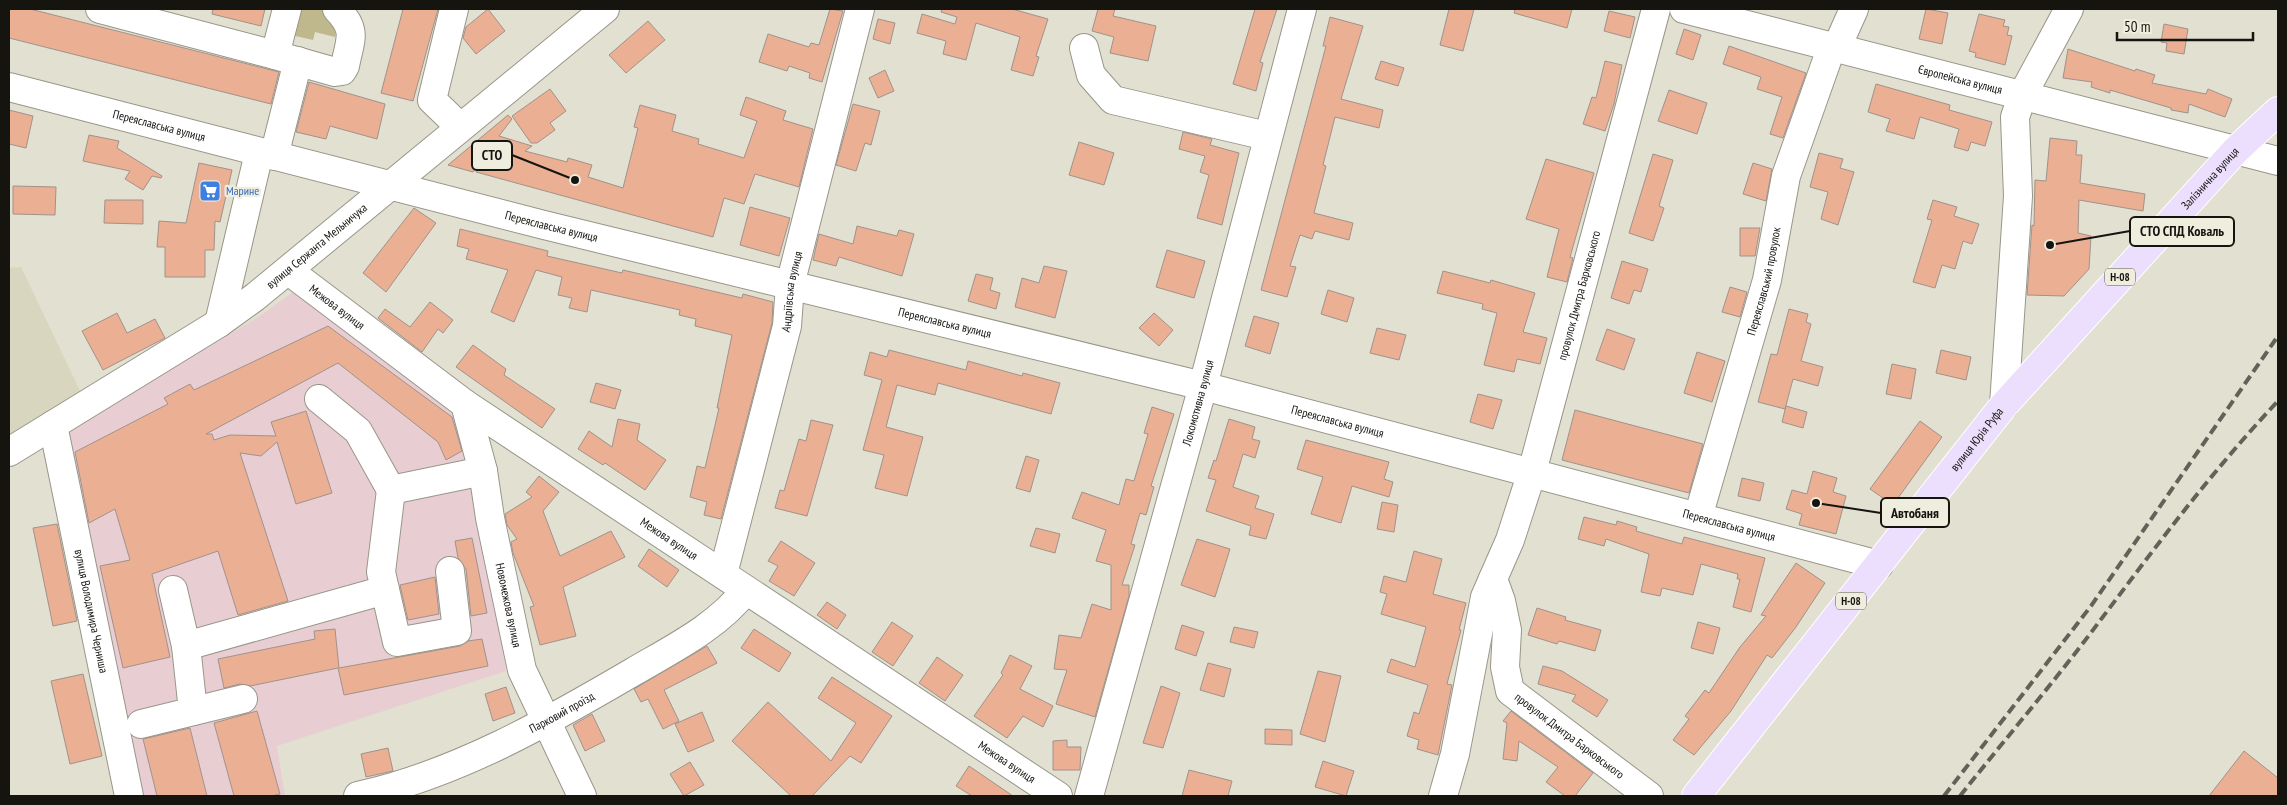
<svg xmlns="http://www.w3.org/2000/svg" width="2287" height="805" font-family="'PT Sans Narrow',sans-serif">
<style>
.industrial{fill:#e8ced3}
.built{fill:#d9d6c0}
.green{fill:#bfb88c}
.building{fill:#ebaf94;stroke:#a0928b}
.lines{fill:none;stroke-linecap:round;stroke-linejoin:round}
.minor-casing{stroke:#989688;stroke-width:30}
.major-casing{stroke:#fff;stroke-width:30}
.minor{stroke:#fff;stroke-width:28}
.major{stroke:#ecdffd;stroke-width:28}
.rail{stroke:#636259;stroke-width:4;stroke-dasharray:10 5;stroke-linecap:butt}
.labels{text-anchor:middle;stroke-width:4.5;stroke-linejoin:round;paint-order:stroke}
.shield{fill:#efedde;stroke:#56554d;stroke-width:1}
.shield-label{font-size:11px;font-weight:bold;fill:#15140f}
.street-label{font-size:12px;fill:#15140f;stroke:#efedde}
.shop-label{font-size:12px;fill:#366cbe;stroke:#efedde;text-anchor:start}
.leader{fill:none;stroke:#15140f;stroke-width:2}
.callout-dot{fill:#15140f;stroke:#efedde;stroke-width:2}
.callout{fill:#efedde;stroke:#15140f;stroke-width:2}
.callout-label{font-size:14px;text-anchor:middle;font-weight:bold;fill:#15140f}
</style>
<rect width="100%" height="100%" fill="#e2e0d1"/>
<path class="industrial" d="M297 289 462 412 478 470 506 671 277 746 285 796H141L63 433 260 316Z"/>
<path class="built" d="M21 267 83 397 9 438V268Z"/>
<path class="green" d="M298 9H321L337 26 335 37 315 32 313 40 291 35Z"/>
<path class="building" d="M9 9H30L279 72 271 104 9 38Z
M213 9H265L261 26 212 14Z
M403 9H438L413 101 381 93Z
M488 9 505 31 476 54 463 38 466 27Z
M830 9 843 11 822 82 809 78 810 73 789 66 787 71 759 62 768 34 809 47 811 43 819 45Z
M942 9H1012L1048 19 1036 56 1039 57 1033 76 1011 70 1020 37 976 23 966 60 943 54 946 41 917 33 922 14 955 24 957 17 941 12Z
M1098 9H1115L1113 16 1156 26 1148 61 1110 53 1114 37 1092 31Z
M1255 9H1277L1260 62 1263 63 1256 91 1233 84Z
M1449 9H1474L1463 51 1440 45Z
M1515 9H1572L1567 28 1514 13Z
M1926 9 1948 13 1942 44 1919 39Z
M1609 11 1635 17 1630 38 1604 31Z
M1979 14 2005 20 2003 26 2009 27 2007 35 2012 36 2005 65 1975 57 1976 53 1969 51Z
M1330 17 1363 26 1341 99 1383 110 1379 128 1335 117 1323 165 1326 166 1314 213 1353 223 1349 240 1315 231 1312 239 1300 235 1290 266 1296 267 1287 297 1261 290 1326 46H1323Z
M878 19 895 23 890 44 873 39Z
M648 21 665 40 626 73 609 55Z
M2164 24 2188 29 2184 54 2166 51 2167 43 2161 42Z
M1684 29 1701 35 1693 60 1676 54Z
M1729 46 1806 73 1783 138 1770 134 1782 97 1757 89 1761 77 1723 64Z
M2068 49 2135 71 2136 69 2155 75 2152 83 2206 94 2208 89 2232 99 2225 117 2189 104 2188 113 2171 110V108L2110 90V93L2091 87 2092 82 2063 78Z
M1381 61 1404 68 1398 86 1375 79Z
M1605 61 1622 65 1614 104 1605 131 1583 124 1592 97 1596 98Z
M885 70 894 91 878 98 869 78Z
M309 82 385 104 377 139 330 126 326 139 296 132Z
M1876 84 1950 105 1949 110 1992 122 1985 146 1971 142 1968 151 1954 147 1959 129 1920 117 1914 139 1886 131 1890 119 1868 112Z
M550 89 566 111 550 123 555 130 537 143H531L512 116Z
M1669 90 1707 103 1697 134 1658 121Z
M746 97 786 111 783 120 813 129 799 187 755 174 744 204 724 198 713 237 476 172 478 166 473 172 448 165 508 115 512 119 499 136 532 146 525 151 567 162 568 158 592 165 588 177 623 188 638 128 634 127 640 105 676 115 672 131 699 139 698 144 744 158 757 121 740 115Z
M853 104 880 111 871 145 865 143 856 171 836 165Z
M9 110 33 116 26 148 9 144Z
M1183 132 1212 139 1210 145 1239 153 1222 225 1197 218 1209 175 1200 172 1205 156 1179 149Z
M89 135 119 141 117 148 162 176 161 178 152 176 143 190 125 179 130 171 83 161Z
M2050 138 2077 141 2076 155H2082L2080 183 2145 194 2143 211 2079 200 2078 233 2091 236 2089 269 2064 296 2027 295 2032 225 2034 226 2035 180 2046 181Z
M1079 142 1114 153 1104 185 1069 175Z
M1819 153 1843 159 1840 168 1854 172 1838 225 1821 219 1828 192 1810 187Z
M1653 154 1673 160 1659 206 1664 208 1653 241 1629 233Z
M1546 159 1594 173 1570 257 1573 258 1567 282 1547 277 1559 229 1526 219Z
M199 163 232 170 220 222 215 221 214 250H205V277H165V247H157L159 221 186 223Z
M1753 163 1772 169 1766 201 1743 194Z
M13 186 56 187 55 215 13 214Z
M105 200H143V224L104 223Z
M1933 200 1957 207 1954 216 1979 224 1972 244 1963 241 1955 269 1942 265 1935 288 1913 282 1932 220 1927 219Z
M750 207 790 218 779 256 740 245Z
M414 208 436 223 386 292 363 273Z
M857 226 897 236 899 230 914 234 902 276 839 257 836 266 813 260 819 234 853 244Z
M1740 228H1760L1755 256H1740Z
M460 229 548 251 547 256 622 273 623 270 742 298 743 294 773 302 772 323 721 519 704 515 707 502 690 497 697 466 705 468 719 408H717L732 335 695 326 696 319 679 315 680 310 591 290 587 312 569 308 572 298 558 295 562 277 536 270 514 322 491 312 508 270 466 259 469 249 457 246Z
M1167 250 1205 261 1194 298 1156 287Z
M1622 261 1648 269 1641 292 1634 290 1629 304 1611 298Z
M1044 266 1067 271 1055 318 1015 307 1022 278 1039 283Z
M1443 271 1490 283 1491 280 1535 293 1523 332 1547 338 1540 364 1517 359 1514 372 1484 365 1497 313 1482 309 1483 304 1437 293Z
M976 274 993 278 990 290 1000 293 996 309 968 301Z
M1730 287 1747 292 1740 317 1722 312Z
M1328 290 1354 298 1347 322 1321 314Z
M430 302 453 320 443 333 438 329 422 352 378 318 385 309 410 327Z
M1789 309 1808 314 1806 322 1811 324 1801 361 1823 367 1818 386 1793 379 1785 409 1758 402 1771 354 1777 355Z
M117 313 127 333 155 319 165 338 103 370 82 331Z
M1154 313 1173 330 1159 346 1139 328Z
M1254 316 1279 323 1270 354 1245 346Z
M328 326 452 417 462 451 446 460 438 442 338 363 206 434H212L214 440 230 435 276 436 271 422 306 411 332 493 296 504 277 442 261 456 240 453 288 601 238 615 218 551 152 574 170 657 123 668 100 566 130 560 115 509 89 523 75 452 168 404 164 398 190 384 194 390Z
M1377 328 1406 335 1399 360 1370 353Z
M1607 329 1635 339 1624 370 1596 360Z
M473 345 506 369 504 375 555 409 542 428 456 367Z
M889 350 966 370 968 361 1022 376 1023 373 1060 383 1051 414 938 383 935 395 897 385 886 427 923 437 907 496 875 488 884 455 863 450 882 380 864 375 870 352 887 357Z
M1941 350 1971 357 1966 380 1936 373Z
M1697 352 1725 361 1712 402 1684 393Z
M1892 364 1916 369 1911 399 1886 394Z
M596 383 621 390 615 409 590 402Z
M1478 394 1502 400 1493 429 1470 422Z
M1786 406 1807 412 1803 428 1782 422Z
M1152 407 1174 414 1151 486 1154 487 1146 515 1140 513 1131 544 1135 545 1122 585H1129V596L1095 717 1056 704 1067 670 1054 669 1059 635 1081 638 1092 604 1111 610V565L1096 561 1106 530 1072 518 1082 492 1119 505 1126 479 1134 481 1148 434 1144 433Z
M1575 410 1703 444 1689 493 1562 460Z
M618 419 640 424 637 440 666 460 645 490 605 463 603 465 578 449 589 431 612 447Z
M1229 419 1255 427 1252 439 1260 441 1255 458 1243 454 1233 487 1259 496 1255 508 1274 514 1266 539 1249 535 1251 526 1206 511 1216 480 1208 478 1214 460 1216 461Z
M811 420 833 425 807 516 775 508 780 490 784 491 799 439 806 441Z
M1920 421 1942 437 1893 505 1870 489Z
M1306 440 1389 462 1384 479 1393 482 1389 497 1352 486 1341 523 1311 514 1323 477 1297 469Z
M1026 456 1039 460 1030 492 1016 488Z
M1813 471 1837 478 1833 492 1846 496 1836 534 1799 525 1802 514 1786 509 1792 490 1807 494Z
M539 476 559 492 543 511 560 556 611 531 625 557 563 587 576 636 540 645 530 607 534 606 513 553 511 542 517 539 507 525 505 514 532 497 526 492Z
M1742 478 1764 483 1760 501 1738 496Z
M1382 502 1398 505 1394 532 1377 529Z
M1584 517 1616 525 1617 521 1637 527 1636 531 1682 544 1684 537 1765 558 1751 612 1733 607 1740 579H1737L1738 574 1701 564 1693 595 1662 588 1660 596 1641 592 1649 554 1606 539 1604 546 1578 539Z
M57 524 77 621 53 626 33 528Z
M1036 528 1060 534 1055 553 1030 546Z
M472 538 487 613 471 616 466 569 458 558 455 541Z
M1197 539 1230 549 1215 597 1181 585Z
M781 541 815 563 794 596 769 581 778 566 768 561Z
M649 549 679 570 667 587 638 566Z
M1414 551 1442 559 1433 594 1466 603 1459 630H1461L1447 684 1452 685 1438 755 1417 749 1419 740 1407 736 1414 712 1419 714 1428 685 1387 672 1391 659 1415 667 1426 627 1381 614 1387 594 1380 592 1384 576 1406 582Z
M1796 563 1825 583 1796 627 1772 658 1767 655 1731 711 1694 755 1673 740 1689 719 1685 716 1705 690 1709 693 1740 647 1766 616 1761 615Z
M435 577 439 614 408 620 400 585Z
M827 602 846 615 837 629 817 615Z
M1537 608 1566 617 1565 620 1601 630 1595 651 1559 641 1557 644 1528 635Z
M892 622 913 636 893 666 872 652Z
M1698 622 1720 628 1713 654 1691 648Z
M1182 625 1204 632 1196 656 1175 649Z
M1234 627 1258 632 1254 648 1230 642Z
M335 629 339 668 460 646 468 641 482 639 488 666 344 695 338 668 250 686 240 684 224 688 218 659 315 639 314 631Z
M754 629 791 653 779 672 741 648Z
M707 646 717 663 664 690 679 721 663 729 648 699 641 702 634 689Z
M1010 655 1032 666 1020 689 1053 706 1043 727 1023 716 1007 738 974 716 1003 675 1001 673Z
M937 657 963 675 945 701 919 683Z
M1208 663 1231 669 1224 697 1200 690Z
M1543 666 1562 671 1608 700 1597 717 1572 701 1576 695 1538 684Z
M1318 671 1341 676 1325 742 1300 734Z
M83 674 102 756 70 764 51 681Z
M832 677 892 716 861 763 850 756 812 796H791L732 741 768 702 831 761 856 723 818 698Z
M1161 686 1180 693 1163 748 1143 743Z
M506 687 515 713 493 721 485 694Z
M257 711 280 794 271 796H234L214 723Z
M1511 711 1593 773 1575 796H1565L1546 782 1558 767 1519 741 1517 761 1503 759 1507 723 1503 721Z
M702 712 714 741 688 752 675 724Z
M592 714 605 741 585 751 573 725Z
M190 728 207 796H157L143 739Z
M1265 729 1292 730V745L1265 744Z
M1067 740V747H1081L1080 770H1053V741Z
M388 748 393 771 366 777 361 754Z
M2244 751 2278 778V796H2209Z
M1323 761 1354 771 1346 796 1315 787Z
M690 762 704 785 684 796 670 774Z
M969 766 1013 796H972L956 786Z
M1189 770 1232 781 1228 796H1182Z"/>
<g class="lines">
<g class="minor-casing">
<g id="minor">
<path d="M100 9 275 55 287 9"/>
<path d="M454 9 432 100 460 127"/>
<path id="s1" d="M1684 9 2278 161"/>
<path d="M1837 47 1854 9"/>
<path d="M1084 48 1091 75 1113 100 1267 136"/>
<path d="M275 55 335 72 342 71 345 66C350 39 358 31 337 9"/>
<path id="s2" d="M9 87 544 225 1203 386 1879 565"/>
<path d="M274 156 298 61"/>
<path id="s3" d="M289 271 465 404 1058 796"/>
<path d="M219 323 259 153"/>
<path d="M319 399 358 431 391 490 483 471"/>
<path id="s4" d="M465 404 483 471 490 518 522 670 582 796"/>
<path d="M2004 405 2018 196 2015 117 2023 94 2069 9"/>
<path id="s5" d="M53 425 129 796"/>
<path id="s6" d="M9 452 219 323 255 297 605 9"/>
<path d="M391 490 381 572 397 642 457 631 450 571"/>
<path id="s7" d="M1698 517 1767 280 1786 176 1832 46"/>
<path id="s8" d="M723 574 787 326 790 285 860 9"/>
<path id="s9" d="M1493 579 1501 601 1507 630 1505 667 1510 691 1649 796"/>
<path d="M173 590 186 646 385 590"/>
<path d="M186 646 193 711"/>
<path d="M141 724 243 699"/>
<path id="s10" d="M358 796C457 774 546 723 633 672 674 648 717 627 746 590"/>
<path id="s11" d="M1089 796 1203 386 1302 9"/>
<path id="s12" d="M1443 796 1455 754 1485 597 1510 540 1532 472 1656 9"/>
</g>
</g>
<g class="major-casing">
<g id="major">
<path id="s13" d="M1696 796 2004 405 2236 150 2278 111"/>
</g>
</g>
<use href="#minor" class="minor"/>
<use href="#major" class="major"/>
<path class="rail" d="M1944 796 2091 606 2278 336
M1960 796C2006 738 2055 681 2099 622 2157 545 2212 471 2278 401"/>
</g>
<defs>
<g id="supermarket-square" transform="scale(1.125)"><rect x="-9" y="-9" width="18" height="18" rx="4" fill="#3f7fe0" stroke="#efedde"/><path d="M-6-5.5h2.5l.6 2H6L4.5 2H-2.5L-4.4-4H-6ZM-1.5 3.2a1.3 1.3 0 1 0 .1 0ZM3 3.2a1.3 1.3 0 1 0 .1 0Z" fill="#fff"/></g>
</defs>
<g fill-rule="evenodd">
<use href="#supermarket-square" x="210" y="191"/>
</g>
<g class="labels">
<g class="shield">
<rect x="2105" y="268.5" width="30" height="17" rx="4"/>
<rect x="1836" y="592.5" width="30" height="17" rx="4"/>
</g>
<g class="shield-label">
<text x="2120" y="281">Н-08</text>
<text x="1851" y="605">Н-08</text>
</g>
<g class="street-label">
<text dy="4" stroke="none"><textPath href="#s1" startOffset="285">Європейська вулиця</textPath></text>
<text dy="4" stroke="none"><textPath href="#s2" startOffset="155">Переяславська вулиця</textPath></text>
<text dy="4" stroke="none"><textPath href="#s13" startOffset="804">Залізнична вулиця</textPath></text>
<text dy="4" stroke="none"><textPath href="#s2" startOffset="560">Переяславська вулиця</textPath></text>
<text dy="4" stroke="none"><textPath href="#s6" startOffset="371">вулиця Сержанта Мельничука</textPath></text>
<text dy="4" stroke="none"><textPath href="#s7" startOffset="245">Переяславський провулок</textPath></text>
<text dy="4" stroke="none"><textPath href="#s8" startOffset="291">Андріївська вулиця</textPath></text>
<text dy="4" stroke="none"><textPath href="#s12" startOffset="520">провулок Дмитра Барковського</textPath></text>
<text dy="4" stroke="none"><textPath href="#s3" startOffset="60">Межова вулиця</textPath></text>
<text dy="4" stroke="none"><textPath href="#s2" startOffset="965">Переяславська вулиця</textPath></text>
<text dy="4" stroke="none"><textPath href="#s11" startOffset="408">Локомотивна вулиця</textPath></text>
<text dy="4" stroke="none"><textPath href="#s2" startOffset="1370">Переяславська вулиця</textPath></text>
<text dy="4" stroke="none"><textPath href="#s13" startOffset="454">вулиця Юрія Руфа</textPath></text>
<text dy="4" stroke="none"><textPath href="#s2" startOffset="1775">Переяславська вулиця</textPath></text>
<text dy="4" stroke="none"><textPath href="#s3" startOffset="465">Межова вулиця</textPath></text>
<text dy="4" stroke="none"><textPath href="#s4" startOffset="206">Новомежова вулиця</textPath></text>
<text dy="4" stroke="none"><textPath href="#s5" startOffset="190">вулиця Володимира Черниша</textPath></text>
<text dy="4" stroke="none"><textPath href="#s10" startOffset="221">Парковий проїзд</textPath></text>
<text dy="4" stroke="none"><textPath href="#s9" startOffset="189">провулок Дмитра Барковського</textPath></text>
<text dy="4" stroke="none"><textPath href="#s3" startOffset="870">Межова вулиця</textPath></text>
</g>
<g class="shop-label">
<text x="226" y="195">Марине</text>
</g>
</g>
<path class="leader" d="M575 180L512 155M2050 245L2130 231M1816 503L1881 513"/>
<g class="callout-dot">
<circle cx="575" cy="180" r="5"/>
<circle cx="2050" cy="245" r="5"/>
<circle cx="1816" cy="503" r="5"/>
</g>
<g class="callout">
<rect x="472" y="141" width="40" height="29" rx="5"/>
<rect x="2130" y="217" width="104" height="29" rx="5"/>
<rect x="1881" y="498" width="68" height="29" rx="5"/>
</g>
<g class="callout-label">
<text x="492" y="160">СТО</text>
<text x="2182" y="236">СТО СПД Коваль</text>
<text x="1915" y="518">Автобаня</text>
</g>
<rect width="2287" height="805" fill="none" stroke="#15140f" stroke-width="20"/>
<path d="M2117 32v8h136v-8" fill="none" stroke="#15140f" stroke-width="2.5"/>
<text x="2124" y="32" font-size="15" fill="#15140f" stroke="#efedde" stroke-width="4" paint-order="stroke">50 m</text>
</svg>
